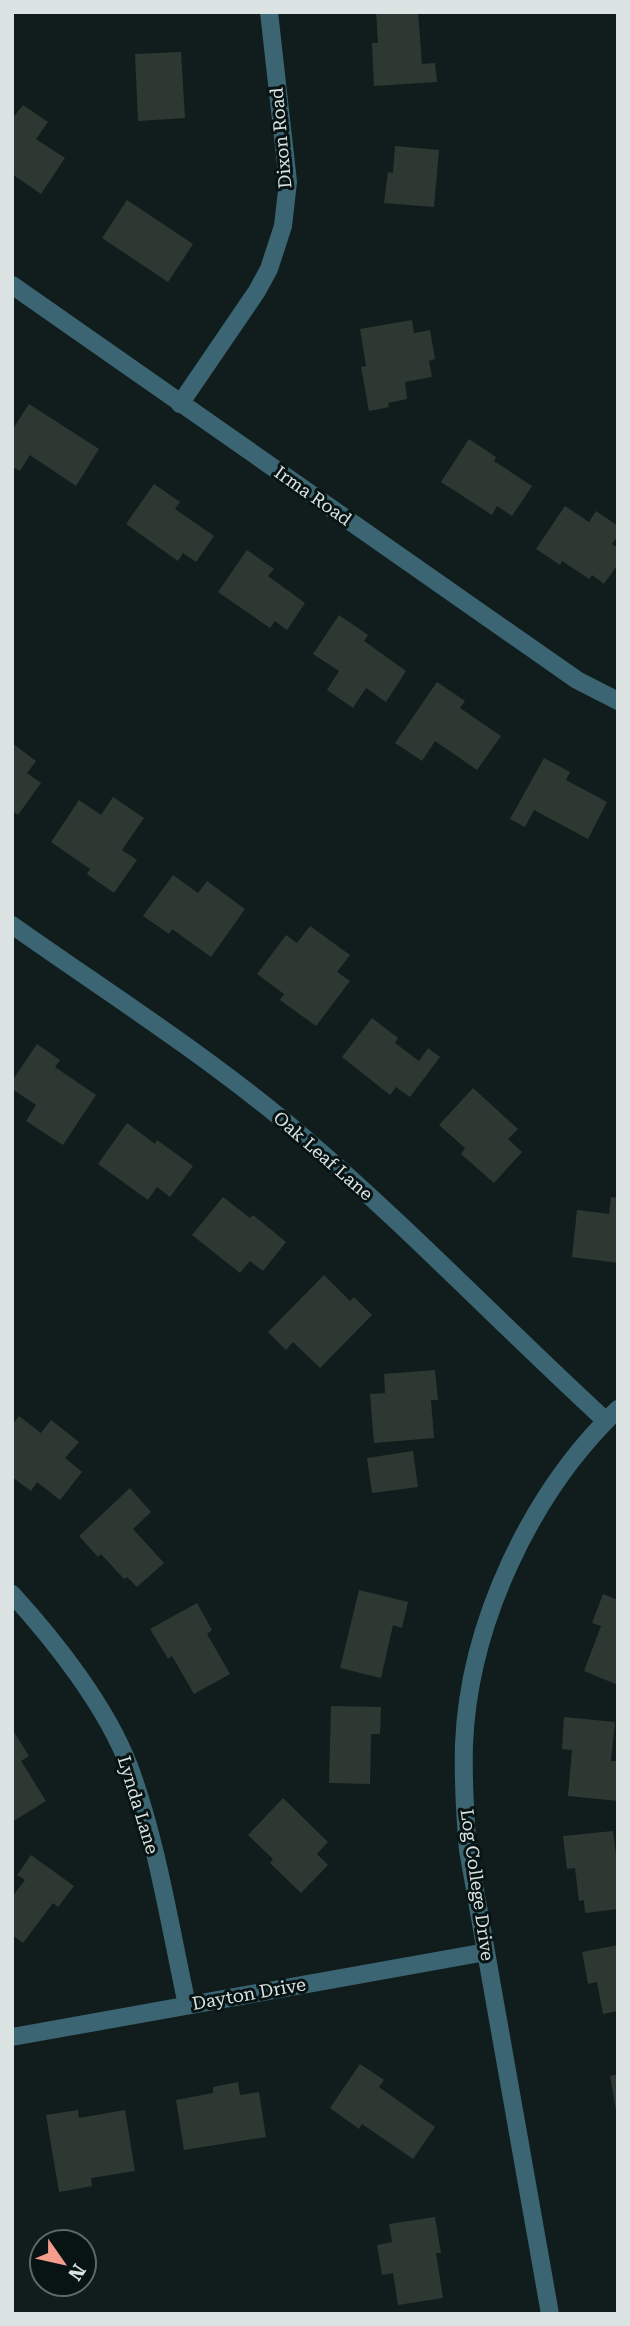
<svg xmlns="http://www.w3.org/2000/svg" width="630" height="2326" font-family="'Roboto Serif',serif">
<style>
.building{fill:#2e3832}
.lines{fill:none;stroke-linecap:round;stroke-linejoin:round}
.street{stroke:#3b6572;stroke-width:18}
.labels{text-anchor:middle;stroke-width:6;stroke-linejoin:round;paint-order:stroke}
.street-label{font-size:18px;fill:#dce4e3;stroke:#081413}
</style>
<rect width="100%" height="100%" fill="#111d1c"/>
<path class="building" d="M376 12H418L422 64 435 63 437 82 374 86 372 43H378Z
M181 52 185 118 138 121 135 54Z
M23 105 48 122 36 139 65 158 41 194 12 174V119Z
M395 146 439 150 434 207 384 203 388 172 393 173Z
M127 200 193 244 168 282 102 238Z
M412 320 414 333 430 330 435 359 429 361 432 377 405 382 407 399 388 403 389 407 369 411 361 367 366 366 360 329Z
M29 404 99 449 76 486 30 455 20 471 12 467V430Z
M469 439 496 457 494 461 532 486 512 516 497 506 492 515 441 482Z
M154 484 180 502 175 509 214 536 196 562 183 553 178 561 126 524Z
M565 506 589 522 596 511 618 526V536L612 544 618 548V564L604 584 592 575 589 579 562 561 560 565 536 549Z
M247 550 274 569 268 576 305 603 287 630 275 621 270 628 218 592Z
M339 615 368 635 364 641 406 671 386 702 366 688 353 708 327 690 339 671 313 654Z
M437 682 465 701 460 708 501 736 477 770 435 741 422 761 395 743Z
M12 743 36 761 27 773 41 783 18 815 12 811Z
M544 758 570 772 566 780 607 802 588 839 534 810 525 827 510 819Z
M113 797 144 818 122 850 137 860 114 893 87 874 90 869 51 842 79 800 101 815Z
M173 875 198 893 207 881 245 909 211 957 172 929 169 934 143 916Z
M310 926 350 955 337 972 350 981 316 1026 280 1000 284 994 257 974 286 935 297 943Z
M372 1018 398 1038 395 1043 419 1061 428 1048 440 1057 410 1097 396 1087 390 1095 342 1057Z
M37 1044 60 1060 55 1067 96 1095 63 1145 26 1121 36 1105 12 1089V1081Z
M473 1088 518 1129 508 1139 522 1152 494 1183 461 1154 465 1148 439 1125Z
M127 1123 155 1144 157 1140 193 1166 170 1197 157 1187 148 1200 98 1164Z
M223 1197 250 1218 253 1215 286 1242 263 1271 250 1261 240 1273 192 1235Z
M611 1197 618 1198V1263L572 1257 577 1210 609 1214Z
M324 1275 350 1301 354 1297 372 1315 320 1368 293 1342 286 1350 268 1332Z
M435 1370 438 1400H431L434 1438 374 1443 370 1394 385 1393 384 1374Z
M19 1416 41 1433 51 1420 79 1442 65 1458 82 1472 60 1500 37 1482 31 1491 12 1477V1425Z
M413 1451 418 1487 372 1493 367 1458Z
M130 1488 151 1512 133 1529 164 1563 137 1587 127 1577 124 1579 101 1554 98 1557 79 1536Z
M359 1590 408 1602 402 1628 393 1625 381 1678 340 1668Z
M603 1594 618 1600V1685L584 1671 601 1626 592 1623Z
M197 1603 212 1630 207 1634 230 1674 194 1694 172 1656 168 1659 150 1629Z
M331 1706 381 1707 380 1734H371L370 1784 329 1783Z
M564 1717 615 1722 611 1761H618V1801L568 1796 572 1750 562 1749Z
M14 1732 29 1756 21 1761 46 1801 12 1822Z
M283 1798 328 1842 317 1854 328 1865 301 1893 270 1863 273 1859 248 1835Z
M613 1831 618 1870V1909L585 1913 584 1900 579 1901 575 1868 567 1869 563 1836Z
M31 1855 74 1886 58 1907 53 1903 23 1943 12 1935V1897L25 1880 17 1875Z
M618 1945V2011L603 2014 597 1982 588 1984 582 1952Z
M360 2064 384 2080 379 2087 435 2127 413 2159 362 2124 359 2129 330 2108Z
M618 2074V2109L616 2110 610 2076Z
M238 2082 240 2095 259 2092 266 2137 184 2150 176 2100 213 2093V2087Z
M78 2110 79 2118 125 2110 135 2171 91 2178 92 2186 59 2192 46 2115Z
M435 2217 441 2253H436L443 2298 398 2305 393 2273 382 2275 377 2245 392 2242 389 2224Z"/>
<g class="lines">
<path class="street" d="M12 285 577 680 618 701
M180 404 257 291 269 269 283 226 288 182 269 12
M12 925C111 995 216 1061 308 1141 411 1230 506 1329 606 1421
M12 1594C55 1641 106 1706 129 1766 157 1841 170 1927 187 2005
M12 2037 486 1952
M550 2314 468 1850C465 1815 463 1779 464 1744 469 1624 531 1492 618 1409"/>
</g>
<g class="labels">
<g class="street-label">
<text transform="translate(281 138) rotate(-95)" y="6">Dixon Road</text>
<text transform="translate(313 496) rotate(35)" y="6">Irma Road</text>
<text transform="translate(323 1156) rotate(41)" y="6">Oak Leaf Lane</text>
<text transform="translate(138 1805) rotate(73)" y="6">Lynda Lane</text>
<text transform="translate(477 1885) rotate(82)" y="6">Log College Drive</text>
<text transform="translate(249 1994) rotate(-10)" y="6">Dayton Drive</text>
</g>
</g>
<rect width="630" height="2326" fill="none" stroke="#dce4e3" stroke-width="28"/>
<g transform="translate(63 2263) rotate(124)"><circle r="33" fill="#081413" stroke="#5d6766" stroke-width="2"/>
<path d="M0-5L12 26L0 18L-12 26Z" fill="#f49d8d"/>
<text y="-10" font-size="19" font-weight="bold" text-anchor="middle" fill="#dce4e3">N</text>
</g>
</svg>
